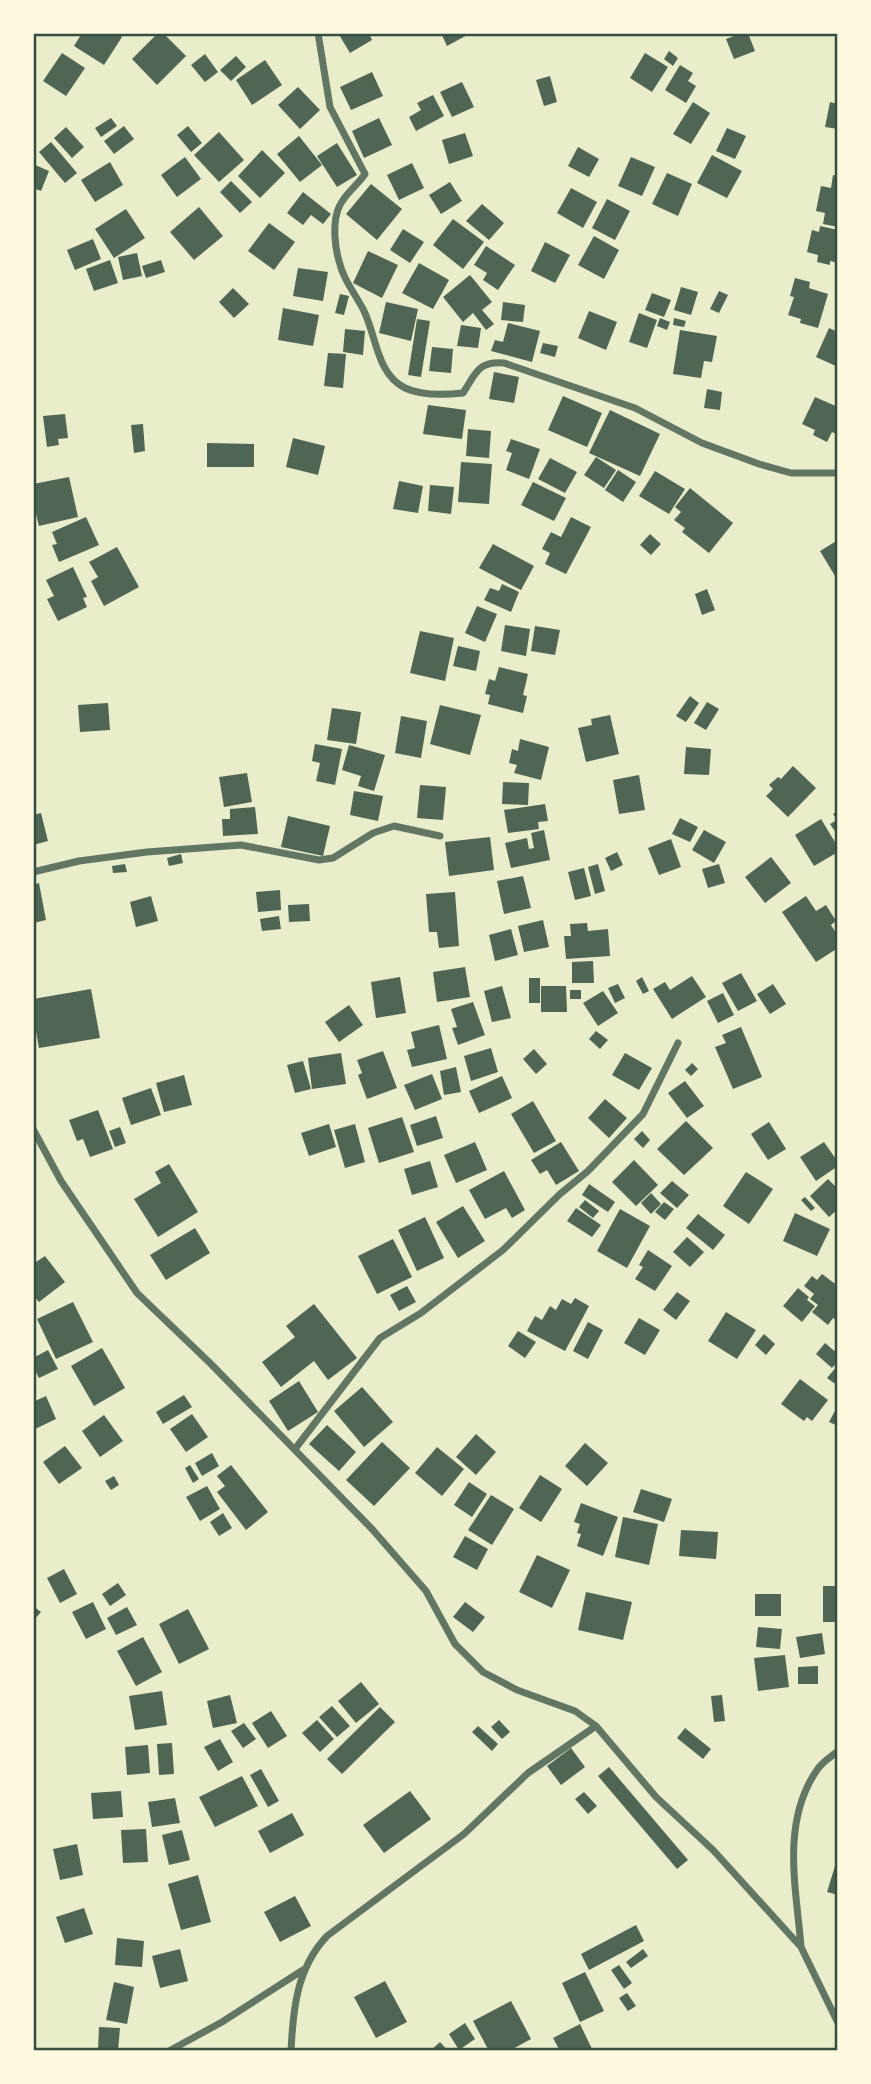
<svg xmlns="http://www.w3.org/2000/svg" width="871" height="2084" font-family="Manrope,sans-serif">
<style>
.building{fill:#4f6655}
.lines{fill:none;stroke-linecap:round;stroke-linejoin:round}
.minor{stroke:#617663;stroke-width:7}
.neatline{fill:none;stroke:#344e41;stroke-width:2.5}
</style>
<rect width="100%" height="100%" fill="#e9edc9"/>
<path class="building" d="M82 33H117L122 37 104 65 74 46Z
M158 33H163L186 56 157 85 132 59Z
M338 33H369L372 40 350 53Z
M441 33H471L447 46Z
M742 33H748L755 51 734 59 726 39Z
M669 51 678 58 673 66 664 59Z
M62 53 85 68 66 96 43 81Z
M645 53 668 67 652 92 630 78Z
M205 54 218 72 205 82 191 65Z
M236 56 246 67 231 81 220 70Z
M265 60 282 85 252 105 236 80Z
M680 65 693 73 688 81 696 86 686 103 665 90Z
M372 72 383 96 351 110 340 87Z
M550 76 557 102 544 106 536 80Z
M462 82 474 107 452 117 440 92Z
M298 87 320 110 300 129 278 105Z
M433 95 444 116 416 131 409 117 421 110 417 103Z
M693 102 710 113 691 144 673 134Z
M830 102 838 104V129L825 127Z
M111 118 117 126 101 137 95 128Z
M379 118 392 145 364 158 352 131Z
M124 126 134 139 114 154 104 141Z
M188 126 202 143 191 152 177 135Z
M66 127 84 147 72 158 54 138Z
M727 128 746 136 735 159 716 151Z
M219 132 244 160 219 182 194 155Z
M465 133 473 156 449 164 442 140Z
M299 136 322 165 300 182 277 154Z
M51 142 77 173 65 183 39 152Z
M337 143 357 175 337 187 317 156Z
M578 147 599 159 589 177 568 166Z
M262 150 285 173 260 198 238 176Z
M712 155 742 171 727 198 697 183Z
M185 157 201 179 177 197 161 175Z
M631 157 655 167 642 196 618 186Z
M110 162 123 185 95 202 81 180Z
M412 163 424 188 399 200 387 175Z
M33 164 49 171 41 191 33 188Z
M667 173 692 184 678 216 652 204Z
M833 175 838 176V227L823 224 825 213 816 211 821 186 831 188Z
M231 181 252 202 240 213 220 192Z
M450 182 462 201 441 214 429 195Z
M371 184 402 209 377 240 346 214Z
M571 188 597 202 583 228 557 213Z
M303 192 331 214 323 224 311 215 303 225 287 213Z
M607 199 630 211 615 240 592 228Z
M482 204 504 223 489 240 466 221Z
M199 207 223 236 194 260 170 232Z
M126 209 145 238 114 258 95 229Z
M453 219 484 242 463 269 433 245Z
M269 223 295 242 274 270 248 251Z
M820 226 838 230V263L830 261V265L817 262 818 255 807 252 812 230 819 232Z
M403 229 424 242 410 263 390 250Z
M594 236 619 250 604 279 578 265Z
M93 239 101 259 75 270 67 250Z
M545 242 570 255 555 283 531 271Z
M486 246 515 265 498 290 483 280 487 273 474 265Z
M368 251 398 265 382 298 353 283Z
M137 253 142 276 123 280 118 257Z
M110 260 118 283 94 291 86 269Z
M161 260 165 272 146 278 142 266Z
M419 263 449 280 433 309 402 293Z
M298 268 328 272 323 301 293 296Z
M470 275 492 302 482 310 494 324 486 330 473 313 463 322 443 297Z
M795 278 810 282 809 288 828 294 818 328 800 323 801 319 788 315 794 297 790 296Z
M681 287 698 292 691 315 674 310Z
M233 288 249 304 234 318 219 302Z
M719 291 728 295 719 313 710 309Z
M652 293 671 300 664 317 645 310Z
M340 294 349 296 344 315 335 313Z
M386 302 418 309 411 341 379 333Z
M503 302 525 305 523 322 501 320Z
M283 308 319 315 313 346 278 340Z
M589 311 617 322 606 350 578 338Z
M639 313 657 320 647 348 629 342Z
M660 318 670 322 667 330 657 326Z
M674 318 686 321 684 327 673 325Z
M417 319 430 321 421 377 408 375Z
M508 323 540 331 532 362 491 351 495 340 503 342Z
M461 325 481 328 478 348 457 346Z
M829 328 838 332V367L816 357Z
M345 329 365 331 363 355 343 352Z
M680 330 717 336 712 362 704 361 701 378 673 374Z
M543 343 558 346 555 357 540 353Z
M432 347 453 349 451 373 429 371Z
M328 353 346 354 343 388 324 386Z
M494 372 519 377 514 403 489 399Z
M707 389 722 392 720 410 704 408Z
M563 396 602 413 587 447 548 430Z
M815 397 838 407V435L832 432 827 442 813 435 815 430 802 424Z
M428 405 466 410 462 439 423 434Z
M610 410 660 434 640 476 589 453Z
M65 414 68 438 58 439 59 445 47 447 43 416Z
M143 424 145 451 134 453 131 425Z
M468 429 491 431 489 458 466 456Z
M293 438 325 446 318 475 286 467Z
M511 439 540 449 529 479 506 470 512 453 506 451Z
M207 443 254 444V467H207Z
M596 457 616 470 604 488 584 475Z
M550 458 577 472 565 493 538 479Z
M461 462 492 464 489 504 458 502Z
M618 470 636 482 623 502 605 490Z
M655 471 685 489 669 514 639 496Z
M69 477 78 517 39 526 33 502V484Z
M399 481 423 486 418 513 393 509Z
M533 482 566 498 554 521 521 505Z
M430 485 454 487 451 514 428 511Z
M690 488 733 523 709 553 682 532 685 528 674 520 681 512 675 507Z
M86 517 99 545 59 562 52 545 57 544 52 532Z
M571 517 591 527 566 574 545 564 550 553 542 549 551 532 561 537Z
M650 534 661 544 651 555 640 545Z
M838 540V581L820 551Z
M493 544 534 566 521 590 479 568Z
M117 547 139 587 104 606 91 581 98 577 89 562Z
M73 567 87 597 83 598 87 607 58 621 47 599 54 596 46 580Z
M502 584 519 592 511 612 484 600 490 588 499 591Z
M707 589 715 610 702 615 695 594Z
M477 606 497 614 485 642 465 633Z
M505 625 530 629 526 656 501 651Z
M535 626 560 630 555 655 531 651Z
M420 631 454 638 445 681 410 673Z
M458 646 480 651 476 671 453 666Z
M499 667 528 674 523 695 527 696 523 713 488 704 490 695 485 694 489 679 495 681Z
M690 696 699 703 686 722 676 716Z
M707 702 719 709 706 730 694 723Z
M108 703 110 730 80 732 78 705Z
M440 705 481 715 470 755 430 744Z
M332 708 361 712 356 744 327 740Z
M610 715 619 754 586 762 578 728 592 725 591 719Z
M401 716 427 721 421 758 395 753Z
M520 739 549 747 541 780 514 773 517 765 509 763 512 749 518 751Z
M315 744 342 749 335 785 316 781 320 763 312 761Z
M349 745 385 755 374 791 358 786 361 776 342 770Z
M686 747 711 749 709 775 684 774Z
M793 766 816 788 788 817 766 796 773 789 769 785 778 777 781 779Z
M247 773 252 802 224 807 219 777Z
M639 775 645 810 619 814 613 780Z
M503 782 529 783 528 805 502 804Z
M420 785 446 787 443 820 417 818Z
M354 791 383 796 378 821 350 815Z
M545 804 548 821 538 822 539 829 508 833 504 810Z
M255 807 258 834 223 836 222 819H230V809Z
M838 811V836L830 824 837 820 833 814Z
M41 813 48 841 33 845V815Z
M288 816 330 826 323 856 281 847Z
M680 818 698 827 690 842 672 834Z
M821 819 838 847V852L814 866 795 835Z
M544 830 550 860 511 868 505 843 527 838 529 849 534 848 531 833Z
M704 830 726 842 714 863 692 850Z
M490 837 494 870 449 876 445 842Z
M671 839 681 867 659 875 648 848Z
M617 852 623 865 611 871 605 858Z
M181 854 183 863 169 866 167 858Z
M771 857 791 883 765 903 745 877Z
M125 864 127 872 113 873 112 866Z
M598 864 605 891 595 894 588 867Z
M719 864 725 883 708 888 702 869Z
M584 868 591 896 575 900 568 872Z
M523 876 531 908 504 914 497 881Z
M39 883 46 920 33 923V885Z
M280 890 281 910 258 912 256 892Z
M455 892 459 946 439 948 437 932H429L426 894Z
M151 896 158 921 136 927 130 902Z
M806 896 816 911 826 905 836 921 831 925 838 936V948L816 962 782 912Z
M309 904 310 921 289 922 288 905Z
M279 916 281 929 262 931 260 919Z
M543 920 549 947 524 952 518 926Z
M587 923 588 931 608 929 610 956 566 959 564 936H571L570 924Z
M511 929 518 955 495 961 489 935Z
M593 961 594 983H572V962Z
M465 967 470 997 437 1002 433 972Z
M741 973 757 1001 738 1011 722 983Z
M692 976 706 997 672 1019 653 989 665 982 670 990Z
M400 977 406 1013 376 1018 371 982Z
M642 977 649 991 643 994 636 981Z
M529 978H540V1003H529Z
M618 984 625 998 615 1003 608 988Z
M773 984 786 1004 770 1014 757 994Z
M502 986 511 1018 492 1022 484 991Z
M541 986H566L567 1012H541Z
M91 989 100 1038 39 1048 33 1015V999Z
M570 990H581V999H570Z
M603 991 618 1013 598 1026 583 1003Z
M723 993 734 1015 718 1023 707 1001Z
M473 1002 485 1035 458 1045 452 1028 457 1027 451 1009Z
M349 1005 363 1025 339 1042 325 1022Z
M439 1025 447 1059 412 1067 407 1050 415 1048 411 1032Z
M741 1027 762 1077 733 1089 715 1047 726 1043 722 1035Z
M596 1031 608 1040 600 1049 589 1039Z
M491 1048 498 1072 471 1081 464 1056Z
M534 1049 547 1064 536 1074 523 1059Z
M383 1051 397 1088 367 1099 358 1075 362 1073 357 1060Z
M341 1053 346 1084 312 1089 308 1058Z
M625 1053 652 1068 639 1090 612 1075Z
M303 1061 311 1089 295 1093 287 1065Z
M692 1063 698 1069 691 1076 685 1070Z
M456 1067 461 1092 444 1095 440 1071Z
M432 1074 442 1099 415 1110 404 1085Z
M184 1075 192 1105 164 1112 156 1083Z
M502 1076 512 1098 479 1113 469 1091Z
M685 1081 704 1106 687 1118 668 1093Z
M151 1088 161 1115 131 1125 122 1098Z
M605 1099 627 1118 609 1138 588 1118Z
M533 1101 556 1141 534 1153 511 1114Z
M98 1110 113 1149 90 1157 83 1139 77 1141 69 1120Z
M436 1116 443 1138 417 1146 410 1125Z
M402 1117 414 1152 379 1163 368 1128Z
M686 1121 713 1148 684 1175 657 1149Z
M769 1122 786 1149 768 1160 751 1134Z
M329 1124 336 1147 309 1156 301 1133Z
M355 1124 365 1162 345 1168 334 1130Z
M120 1127 126 1143 115 1147 109 1131Z
M642 1131 650 1140 643 1148 634 1139Z
M475 1142 487 1170 456 1183 444 1155Z
M561 1142 579 1171 556 1185 547 1170 540 1174 531 1160Z
M824 1142 838 1162V1166L816 1181 800 1157Z
M634 1160 658 1185 636 1206 612 1182Z
M430 1161 438 1187 412 1195 404 1169Z
M169 1164 198 1212 158 1237 134 1199 161 1183 155 1172Z
M504 1171 525 1210 512 1218 506 1208 485 1219 469 1190Z
M746 1172 773 1189 749 1224 723 1206Z
M828 1179 838 1189V1209L829 1217 810 1196Z
M672 1181 689 1195 677 1208 660 1193Z
M589 1184 615 1202 608 1212 582 1195Z
M651 1193 661 1204 651 1214 641 1203Z
M805 1197 815 1208 811 1211 801 1200Z
M585 1200 599 1211 593 1218 579 1207Z
M664 1202 674 1209 665 1220 655 1212Z
M463 1206 485 1241 458 1258 436 1222Z
M576 1208 601 1225 592 1237 567 1221Z
M620 1209 650 1226 627 1268 597 1251Z
M795 1213 830 1229 817 1256 783 1241Z
M698 1214 725 1235 713 1250 686 1228Z
M425 1217 444 1258 417 1271 398 1230Z
M195 1228 210 1253 166 1280 150 1255Z
M687 1237 704 1252 690 1267 673 1252Z
M393 1239 412 1277 377 1294 358 1256Z
M648 1250 672 1266 655 1291 635 1279 643 1267 639 1265Z
M45 1256 65 1282 39 1302 33 1295V1264Z
M822 1274 838 1286V1322L833 1318 828 1325 812 1312 818 1305 810 1299 814 1294 804 1286 812 1276 817 1280Z
M407 1286 416 1302 399 1311 390 1295Z
M798 1288 809 1297 807 1300 815 1306 802 1322 783 1306Z
M677 1292 690 1301 676 1320 663 1310Z
M575 1298 589 1306 565 1351 527 1331 535 1316 542 1320 550 1306 556 1310 562 1299 571 1304Z
M73 1302 93 1342 56 1359 37 1319Z
M314 1304 357 1358 328 1380 314 1361 281 1387 262 1362 295 1337 286 1326Z
M726 1312 756 1330 737 1359 708 1341Z
M639 1318 660 1330 645 1355 624 1343Z
M588 1322 603 1330 588 1359 573 1351Z
M518 1331 536 1342 525 1358 508 1346Z
M764 1334 775 1344 766 1355 755 1345Z
M825 1343 838 1354V1361L832 1368 816 1354Z
M102 1348 125 1388 94 1406 71 1366Z
M48 1350 58 1369 39 1378 33 1366V1358Z
M838 1365V1386L827 1378Z
M800 1379 828 1400 812 1421 807 1417 804 1421 781 1404Z
M299 1381 318 1412 288 1431 269 1401Z
M362 1387 393 1422 364 1447 334 1411Z
M184 1395 192 1407 163 1424 156 1412Z
M46 1396 56 1419 33 1430V1402Z
M838 1405V1426L829 1422Z
M192 1414 208 1437 186 1452 170 1429Z
M104 1415 123 1441 100 1457 82 1431Z
M327 1425 356 1452 339 1471 309 1444Z
M476 1434 496 1452 476 1475 456 1457Z
M382 1442 410 1468 374 1506 346 1480Z
M585 1443 608 1463 587 1486 565 1466Z
M65 1446 82 1468 59 1484 43 1462Z
M437 1447 464 1469 442 1496 415 1473Z
M212 1453 219 1466 202 1476 195 1463Z
M190 1465 199 1479 193 1483 185 1468Z
M231 1465 268 1512 246 1530 217 1492 225 1486 217 1476Z
M540 1475 562 1489 541 1522 519 1508Z
M114 1476 119 1485 111 1490 105 1481Z
M469 1482 487 1494 472 1517 454 1505Z
M207 1486 220 1509 200 1521 186 1497Z
M641 1489 672 1499 664 1522 633 1512Z
M491 1495 514 1509 492 1545 468 1530Z
M581 1503 618 1517 603 1556 577 1546 581 1534 577 1533 580 1524 574 1522Z
M223 1513 232 1528 219 1536 210 1522Z
M623 1517 658 1524 649 1565 615 1557Z
M681 1530 718 1532 716 1559 679 1556Z
M465 1536 488 1549 477 1570 453 1557Z
M537 1555 570 1570 552 1608 519 1592Z
M64 1569 77 1594 60 1603 47 1578Z
M118 1583 126 1595 110 1606 102 1594Z
M823 1586H838V1622H823Z
M586 1592 632 1602 623 1640 578 1630Z
M755 1594H781V1616H755Z
M93 1602 106 1629 86 1639 72 1612Z
M465 1602 485 1617 473 1632 453 1617Z
M33 1606 41 1612 33 1621Z
M127 1607 137 1625 116 1635 107 1618Z
M188 1609 209 1649 179 1664 159 1624Z
M758 1627 782 1629 780 1649 756 1647Z
M822 1633 825 1654 800 1658 796 1637Z
M143 1637 162 1672 136 1686 117 1651Z
M785 1655 789 1687 758 1691 754 1658Z
M818 1666V1684H798V1667Z
M361 1682 379 1704 356 1723 338 1701Z
M162 1691 167 1725 135 1730 129 1696Z
M230 1695 237 1723 213 1728 207 1701Z
M722 1695 725 1721 714 1722 711 1696Z
M332 1706 350 1726 337 1737 319 1717Z
M380 1707 395 1722 342 1774 327 1759Z
M271 1711 287 1736 268 1748 252 1723Z
M317 1720 334 1739 320 1752 302 1733Z
M499 1720 510 1732 502 1739 491 1727Z
M244 1723 256 1739 243 1748 231 1731Z
M478 1726 498 1744 492 1751 472 1732Z
M685 1728 711 1749 703 1759 677 1738Z
M220 1739 233 1762 218 1771 204 1747Z
M172 1743 174 1774 159 1775 157 1744Z
M148 1745 150 1773 127 1775 125 1747Z
M571 1748 585 1767 561 1785 547 1766Z
M609 1767 688 1860 677 1869 598 1776Z
M261 1769 279 1801 268 1807 250 1775Z
M242 1776 258 1806 215 1827 199 1797Z
M121 1791 123 1817 93 1819 91 1793Z
M410 1791 431 1819 384 1853 363 1825Z
M584 1792 597 1806 588 1814 575 1799Z
M175 1798 180 1823 152 1827 148 1802Z
M292 1813 304 1835 270 1853 258 1831Z
M146 1829 148 1862 123 1863 121 1830Z
M182 1830 190 1860 169 1865 162 1835Z
M77 1844 83 1875 60 1880 53 1849Z
M838 1856V1895L827 1892Z
M198 1875 211 1922 181 1930 168 1884Z
M295 1896 311 1926 280 1942 264 1912Z
M84 1908 93 1934 65 1943 56 1917Z
M636 1925 644 1941 589 1970 581 1954Z
M117 1938 144 1941 142 1967 115 1965Z
M180 1949 188 1981 160 1988 152 1956Z
M643 1949 648 1956 631 1968 626 1962Z
M619 1965 632 1983 624 1989 611 1970Z
M585 1972 604 2011 580 2022 562 1983Z
M385 1981 407 2022 376 2038 354 1997Z
M114 1982 134 1987 127 2024 106 2020Z
M627 1993 636 2006 628 2011 619 1998Z
M511 2001 531 2039 509 2051H489L473 2021Z
M465 2023 475 2039 459 2050 449 2034Z
M580 2024 593 2051H560L553 2038Z
M99 2027 120 2028 118 2051 98 2050Z
M440 2042 448 2051H430Z"/>
<g class="lines">
<path class="minor" d="M318 33 330 107 365 174C357 186 340 198 337 213 333 226 335 248 339 261 343 279 354 292 363 309 376 333 376 374 405 388 422 396 445 395 463 393 476 373 478 361 504 363L635 408 702 443 759 464 791 473H838
M33 872 79 861 147 852 241 845 319 860 333 858 373 833 394 826 440 836
M33 1129 61 1181 137 1293 211 1364 372 1529 426 1591 455 1644 483 1672 517 1690 575 1711 596 1726 656 1797 713 1850 801 1947 838 2023
M295 1449 380 1338 421 1313 503 1250 560 1194 588 1171 643 1114 678 1043
M801 1946C796 1887 781 1822 817 1770 822 1762 831 1757 838 1751
M169 2051 222 2022 303 1970
M291 2051C293 2008 297 1968 327 1936L464 1834 528 1773 596 1726"/>
</g>
<rect width="871" height="2084" fill="none" stroke="#fefae0" stroke-width="70"/>
<rect x="35" y="35" width="801" height="2014" class="neatline"/>
</svg>
